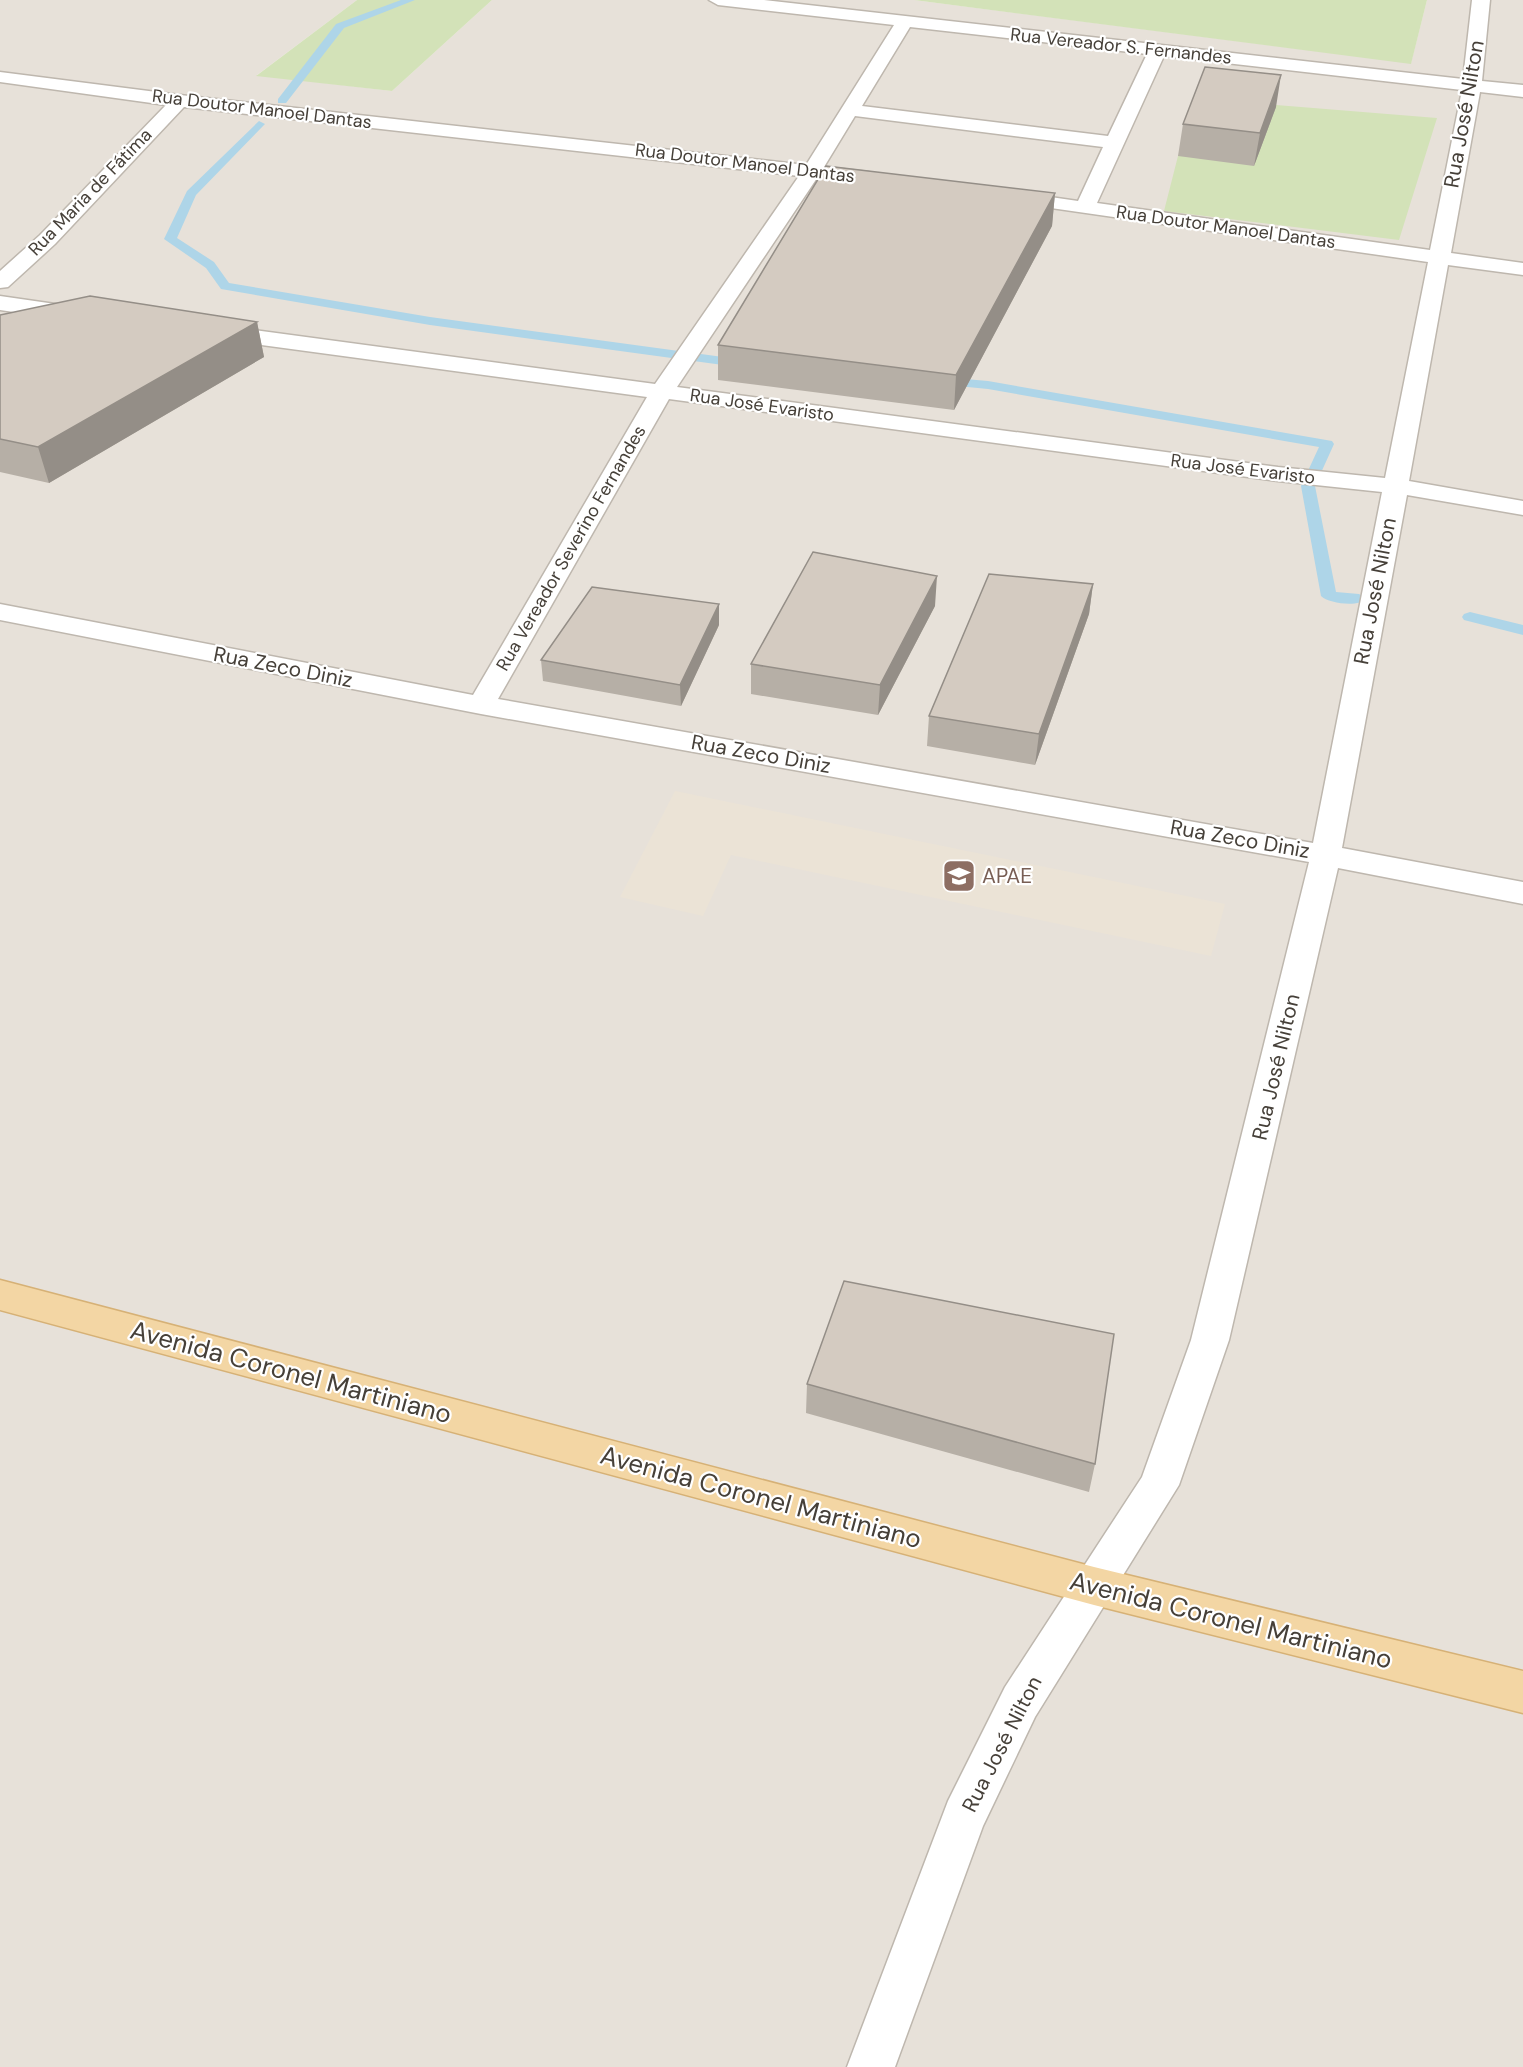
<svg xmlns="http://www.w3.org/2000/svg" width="1523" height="2067" font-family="'DM Sans',sans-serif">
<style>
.residential{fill:#e7e1d9}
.education{fill:#ebe3d6}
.green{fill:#d3e2b8}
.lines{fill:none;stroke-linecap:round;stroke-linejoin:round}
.stream{fill:#aed5e8;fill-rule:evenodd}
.minor-casing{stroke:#beb7ae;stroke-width:3}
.major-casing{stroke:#d6b176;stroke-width:3}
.minor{fill:#fff;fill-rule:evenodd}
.major{fill:#f3d6a4;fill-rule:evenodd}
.wall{fill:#b6afa6}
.shaded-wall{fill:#948e87}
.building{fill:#d4cbc1;stroke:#948e87;stroke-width:1.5}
.labels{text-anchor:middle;stroke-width:4.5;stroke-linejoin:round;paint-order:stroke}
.far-street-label{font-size:18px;fill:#464039;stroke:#fff}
.street-label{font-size:21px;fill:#464039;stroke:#fff}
.education-label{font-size:21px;fill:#785e54;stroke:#fff;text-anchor:start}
.near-street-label{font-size:26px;fill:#464039;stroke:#fff}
</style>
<rect width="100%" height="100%" fill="#f3f0ea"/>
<path class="residential" d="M0 0H357L257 75 392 91 492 0H914L1411 63 1427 0H1523V2067H0Z"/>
<path class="education" d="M675 791 1225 904 1211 956 731 855 703 916 620 897Z"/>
<path class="green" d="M357 0H492L392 91 256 76Z
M914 0H1427L1411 64Z
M1200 99 1437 118 1399 240 1164 211 1178 156Z"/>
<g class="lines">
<path class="stream" d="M401 0H415L344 28 286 103H278V99L336 24Z
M259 121 265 124 263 126 196 195 177 238 214 262 229 283 430 317 745 360 752 364 745 368 430 325 221 289 206 268 164 239 187 191Z
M942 377 988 381 1332 441 1334 444 1315 486 1336 592 1359 594 1367 599C1359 607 1329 604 1321 596L1301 486 1319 447 988 389 937 384 935 381Z
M1470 612 1523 625V635L1464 620 1462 617 1464 614Z"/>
<g class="minor-casing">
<path id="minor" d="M709 0H764L1463 79 1472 0H1490L1482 81 1523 85V97L1480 92 1451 253 1523 263V275L1448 265 1409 481 1523 501V515L1407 495 1342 848 1523 882V904L1338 868 1229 1340 1179 1485 1035 1717 983 1826 895 2067H847L948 1801 1005 1687 1142 1477 1191 1340 1309 862 481 714 0 620V604L473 695 647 397 217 339 209 337 206 332 209 327 217 325 655 384 799 176 184 107 55 244 8 287 0 288V271L40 235 166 105 0 82V72L180 95 806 165 894 25 718 5ZM910 27 1147 54 1108 136 862 106ZM1164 56 1462 90 1430 250 1097 203ZM855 116 1103 147 1078 201 1009 191 1002 193 999 197 1002 201 1428 262 1385 478 1278 467 677 387 817 178 868 184 875 182 878 178 875 174 868 172 824 167ZM669 399 1278 481 1382 492 1313 843 498 699Z
M0 296 76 307 84 309 87 314 84 319 76 321 0 310Z"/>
</g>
<g class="major-casing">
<path id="major" d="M0 1280 1094 1567 1523 1671V1713L1094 1605 0 1310Z"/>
</g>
<use href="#minor" class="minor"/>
<use href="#major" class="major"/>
</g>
<path class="wall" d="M1276 107 1254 166 1178 156 1183 124Z
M1055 193 1052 226 954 410 718 380V345Z
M0 315 257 322 264 357 49 483 0 472Z
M1093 584 1089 614 1035 765 927 746 929 716Z
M935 606 878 715 751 694V664Z
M719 625 681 706 543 681 541 660Z
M807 1384 1095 1464 1089 1492 806 1413Z"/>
<path class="shaded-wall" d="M1281 75 1276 107 1254 166 1260 133Z
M1055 193 1052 226 954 410 956 375Z
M257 322 264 357 49 483 38 447Z
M937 576 935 606 878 715 880 685Z
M1093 584 1089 614 1035 765 1039 734Z
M719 604V625L681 706 680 685Z"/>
<path class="building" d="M1205 67 1281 75 1260 133 1183 124Z
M826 166 1055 193 956 375 718 345Z
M90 296 257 322 38 447 0 439V315Z
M813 552 937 576 880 685 751 664Z
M989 574 1093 584 1039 734 929 716Z
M592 587 719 604 680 685 541 660Z
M844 1281 1114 1334 1095 1464 807 1384Z"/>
<defs>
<g id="school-square" transform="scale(1.725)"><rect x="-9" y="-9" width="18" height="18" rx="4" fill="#8d6e63" stroke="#fff"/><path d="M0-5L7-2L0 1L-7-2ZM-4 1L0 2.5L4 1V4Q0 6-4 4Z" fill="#fff"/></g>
</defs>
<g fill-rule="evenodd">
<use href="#school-square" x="959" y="876"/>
</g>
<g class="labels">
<g class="far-street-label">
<text transform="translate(1121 46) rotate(6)" y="6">Rua Vereador S. Fernandes</text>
<text transform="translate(262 109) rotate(7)" y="6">Rua Doutor Manoel Dantas</text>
<text transform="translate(745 163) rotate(7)" y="6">Rua Doutor Manoel Dantas</text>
<text transform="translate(90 192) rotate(-46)" y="6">Rua Maria de Fátima</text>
<text transform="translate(1226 227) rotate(8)" y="6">Rua Doutor Manoel Dantas</text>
<text transform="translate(762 405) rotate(8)" y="6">Rua José Evaristo</text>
<text transform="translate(1243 469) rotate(7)" y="6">Rua José Evaristo</text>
<text transform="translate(571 548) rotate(-60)" y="6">Rua Vereador Severino Fernandes</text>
</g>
<g class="street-label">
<text transform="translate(1464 114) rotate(-80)" y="7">Rua José Nilton</text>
<text transform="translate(1375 591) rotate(-79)" y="7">Rua José Nilton</text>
<text transform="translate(283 667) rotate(11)" y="7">Rua Zeco Diniz</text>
<text transform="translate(761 754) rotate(10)" y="7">Rua Zeco Diniz</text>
<text transform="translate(1240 839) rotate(10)" y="7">Rua Zeco Diniz</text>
<text transform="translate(1276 1067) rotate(-77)" y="7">Rua José Nilton</text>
<text transform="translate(1002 1744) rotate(-63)" y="7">Rua José Nilton</text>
</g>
<g class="education-label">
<text x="982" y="883">APAE</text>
</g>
<g class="near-street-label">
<text transform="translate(291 1372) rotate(15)" y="9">Avenida Coronel Martiniano</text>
<text transform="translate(761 1497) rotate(15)" y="9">Avenida Coronel Martiniano</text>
<text transform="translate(1231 1620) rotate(14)" y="9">Avenida Coronel Martiniano</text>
</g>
</g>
</svg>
